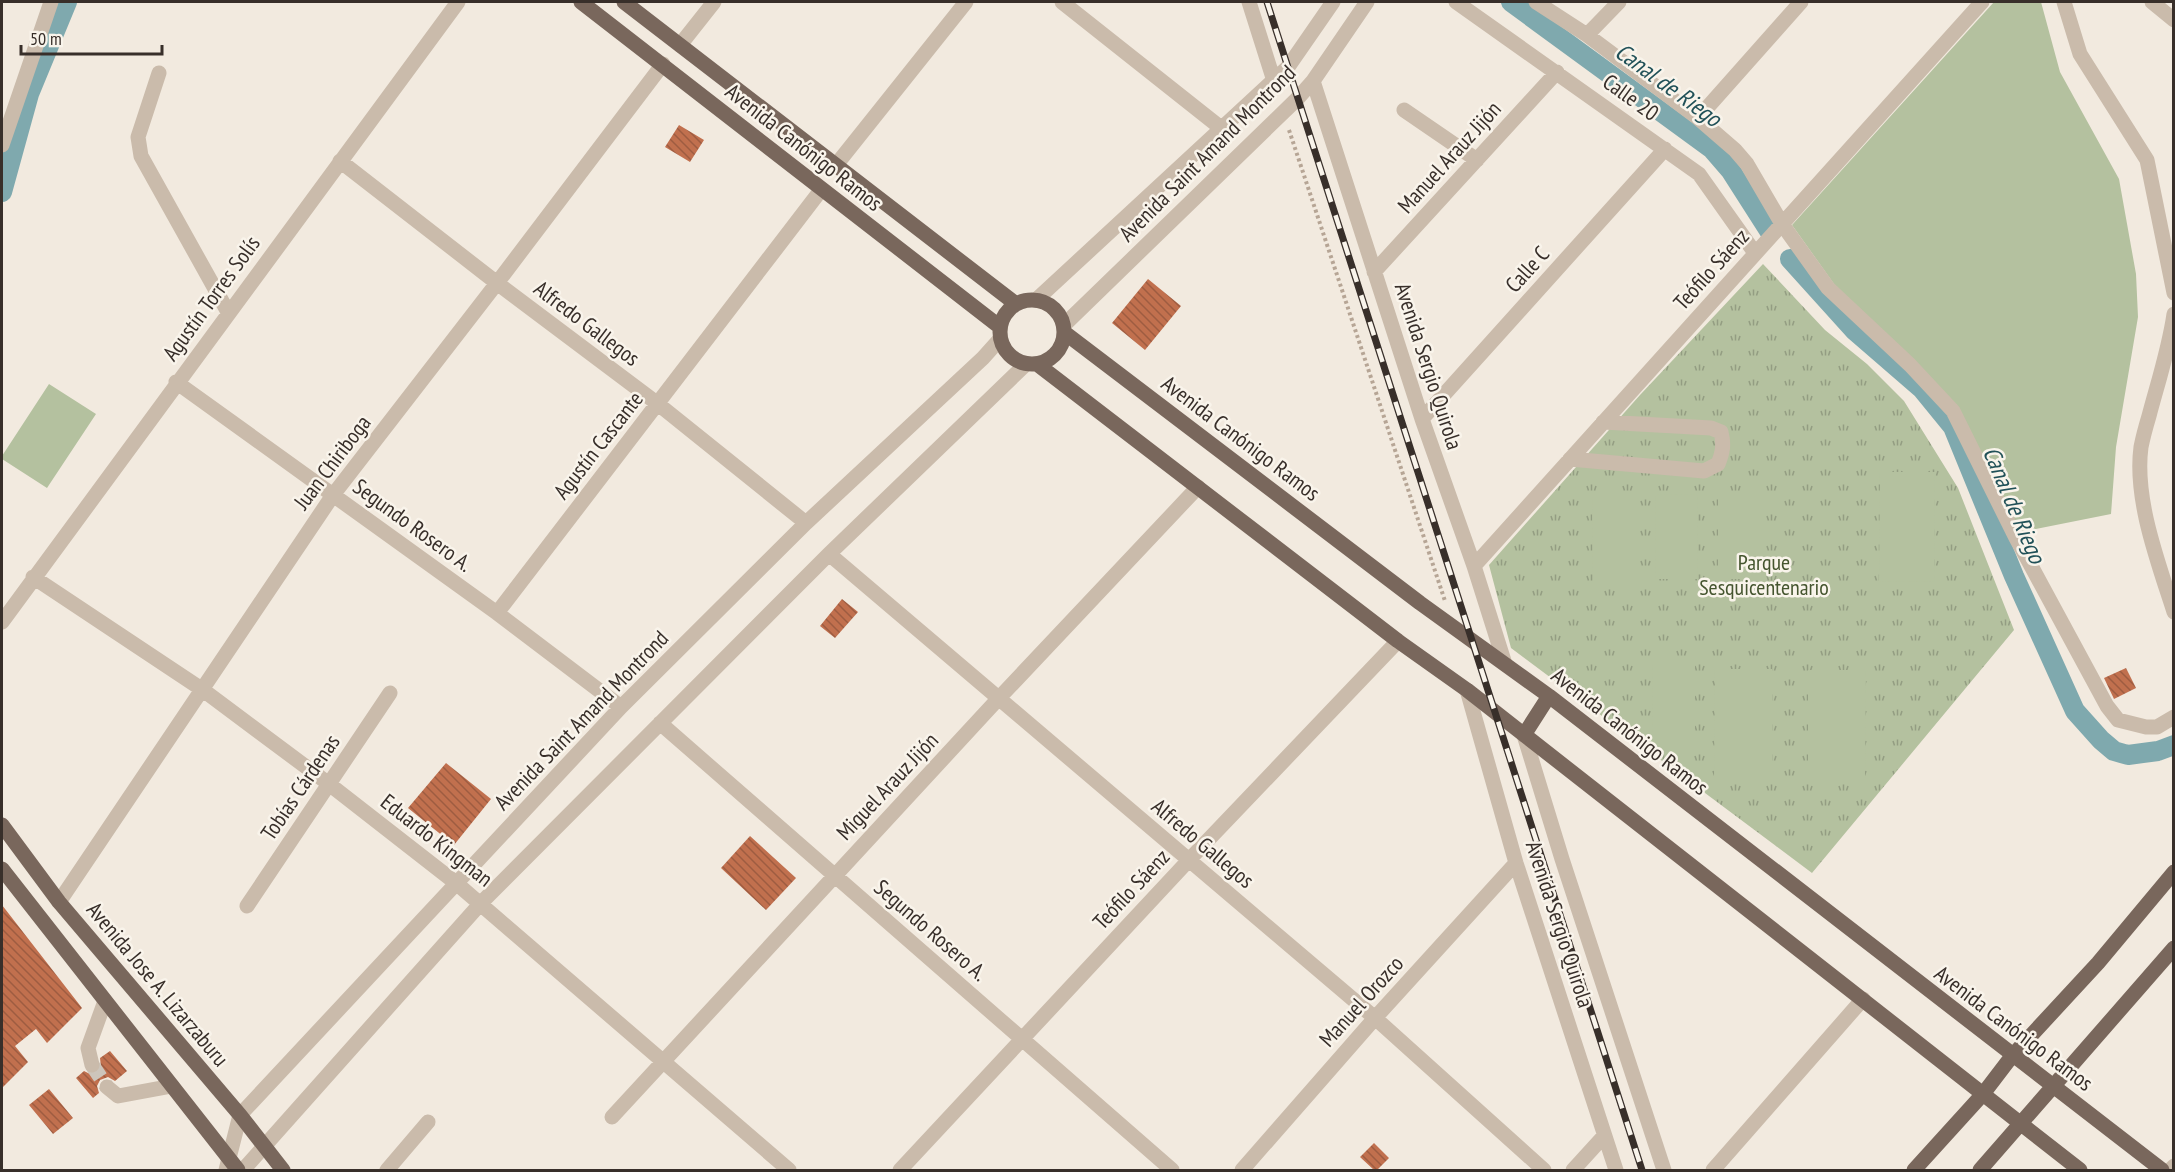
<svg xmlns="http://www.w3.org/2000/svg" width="2175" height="1172" font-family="'PT Sans Narrow',sans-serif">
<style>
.grass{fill:url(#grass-tufts)}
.garden{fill:#b4c19f}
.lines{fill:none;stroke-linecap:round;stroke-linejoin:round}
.canal{stroke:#7fa9ae;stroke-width:20}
.building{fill:url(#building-back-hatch)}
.minor-tunnel{stroke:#cdc5bb;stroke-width:15;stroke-dasharray:15 8;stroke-linecap:butt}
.path{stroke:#b6a595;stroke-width:4;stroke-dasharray:3 3;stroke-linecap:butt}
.minor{stroke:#cabbab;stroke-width:15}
.major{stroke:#79675c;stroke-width:15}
.rail-casing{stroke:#382f2a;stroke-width:7}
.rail{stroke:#f9f4eb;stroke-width:4.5;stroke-dasharray:14;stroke-linecap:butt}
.labels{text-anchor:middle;stroke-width:5;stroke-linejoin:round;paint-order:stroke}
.street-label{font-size:22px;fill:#382f2a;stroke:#f9f4eb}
.park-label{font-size:22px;fill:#45552f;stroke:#f9f4eb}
.water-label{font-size:24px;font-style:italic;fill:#215158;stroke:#f9f4eb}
</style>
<defs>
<pattern id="grass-tufts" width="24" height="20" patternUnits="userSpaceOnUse" patternTransform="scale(1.5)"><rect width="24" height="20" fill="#b4c19f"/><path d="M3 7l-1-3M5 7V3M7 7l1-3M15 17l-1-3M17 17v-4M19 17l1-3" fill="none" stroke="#939d82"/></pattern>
<pattern id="building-back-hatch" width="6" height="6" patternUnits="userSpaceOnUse" patternTransform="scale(1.5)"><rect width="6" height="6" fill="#c1704e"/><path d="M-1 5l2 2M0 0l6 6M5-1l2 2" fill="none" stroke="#9e5c41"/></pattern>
</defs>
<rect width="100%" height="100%" fill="#f2eadf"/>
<path class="grass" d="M1763 264 1825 330 1867 364 1904 401 1958 488 2014 630 1812 873 1511 648 1489 565 1640 395Z"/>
<path class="garden" d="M1994 2H2041L2060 72 2119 179 2136 274 2138 317 2116 447 2111 514 2020 532 1960 410 1834 284 1792 225Z
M49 384 96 414 47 488 2 459V456Z
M1880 472H1935L1934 582 1879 581Z
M1697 494 1698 579H1656L1655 495Z
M1718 494H1760V579H1718Z
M1592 496H1635V581H1593Z
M1652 664H1695V749H1653Z
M1715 669H1772V779H1714Z
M1808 670H1866L1865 780H1808Z"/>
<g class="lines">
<path class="canal" d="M1511 2 1712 149 1731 171 1770 232
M2 192 29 94 67 2
M1790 259 1855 331 1922 389 1953 427 2014 576 2075 711 2101 740 2114 751 2128 755 2158 751 2174 745"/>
</g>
<path class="building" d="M679 125 704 140 690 162 665 147Z
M1148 279 1181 306 1145 350 1112 323Z
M842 599 858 612 835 638 820 626Z
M2126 668 2136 688 2114 699 2104 678Z
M446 763 491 799 454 845 408 808Z
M750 836 796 878 766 910 721 868Z
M2 905 82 1008 47 1043 36 1029 15 1046 28 1062 2 1088Z
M110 1051 127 1071 115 1081 108 1077 100 1080 97 1086 99 1093 93 1098 76 1078 84 1071 90 1074 98 1072 101 1067 100 1058Z
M49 1089 73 1118 53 1134 29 1105Z
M1374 1143 1389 1158 1377 1170H1374L1360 1157Z"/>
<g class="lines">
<path class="minor-tunnel" d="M92 1065 107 1087"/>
<path class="path" d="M1289 130 1445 601"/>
<path class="minor" d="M1062 2 1221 128
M1249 2 1274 81
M1456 2 1699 174 1755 253
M1536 2 1587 35 1698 118 1735 150 1747 164 1782 224 1828 288 1910 365 1953 411 2016 538 2107 706 2118 720 2146 727H2157L2174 717
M2064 2 2080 54 2147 160 2174 293
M2152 2 2174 20
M1587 35 1619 2
M680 45 714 2
M159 73 138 137 141 156 228 312
M1313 81 1422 419 1474 566 1505 664
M1404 110 1477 160
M1698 118 1801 2
M2 145 51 2
M340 161 497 283 658 404 806 523
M836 165 966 2
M1374 272 1557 72
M1036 300 1288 67 1333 2
M2174 314C2169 349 2158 382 2149 416 2146 426 2143 437 2141 447 2134 499 2158 562 2174 612
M1064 325 1298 98 1313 81 1367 2
M176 382 497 613 621 707
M1422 419 1665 149
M1570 459 1704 471 1718 464C1723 452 1724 444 1721 432L1711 428 1603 422
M829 554 1375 1018 1544 1170
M1474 566 1982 2
M33 577 203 690 329 784 456 883 789 1170
M497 613 821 190
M2 622 458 2
M1467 690 1516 863 1616 1170
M660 723 1172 1170
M1524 735 1562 859 1664 1170
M59 902 333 495 497 283 663 64
M247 906 390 693
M92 1065 88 1048 105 1001
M107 1087 118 1096 172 1086
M612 1117 999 698 1198 487
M226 1170 240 1115 621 707 806 523 983 358 1000 339
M243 1170 481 903 829 554 1026 364
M387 1170 428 1122
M900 1170 1188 861 1398 641
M1242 1170 1375 1018 1516 863
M1573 1170 1604 1136
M1713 1170 1863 999
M2170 1170 2174 1166"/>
<path class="major" d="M581 2 1000 327
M624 2 1016 304
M1000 332a32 32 0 1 1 64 0a32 32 0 1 1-64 0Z
M1065 333 1420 603 1549 696 2162 1170
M1037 364 1398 641 1467 690 2080 1170
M1524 735 1549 696
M2 825 59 902 240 1115 283 1170
M2 869 238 1170
M1914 1170 1983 1094 2012 1056 2098 963 2174 872
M1980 1170 2174 948"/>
<g class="rail-casing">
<path id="rail" d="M1267 2 1642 1170"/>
</g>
<use href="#rail" class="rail"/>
</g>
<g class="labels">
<g class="street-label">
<text transform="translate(1631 97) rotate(36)" y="8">Calle 20</text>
<text transform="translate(804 147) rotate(38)" y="8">Avenida Canónigo Ramos</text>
<text transform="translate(1207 153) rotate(-45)" y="8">Avenida Saint Amand Montrond</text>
<text transform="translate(1449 157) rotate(-48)" y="8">Manuel Arauz Jijón</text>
<text transform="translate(1527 269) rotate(-48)" y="8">Calle C</text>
<text transform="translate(1711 269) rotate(-48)" y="8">Teófilo Sáenz</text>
<text transform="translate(211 298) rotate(-54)" y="8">Agustín Torres Solís</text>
<text transform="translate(587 323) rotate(37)" y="8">Alfredo Gallegos</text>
<text transform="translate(1429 366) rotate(72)" y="8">Avenida Sergio Quirola</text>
<text transform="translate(1241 438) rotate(37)" y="8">Avenida Canónigo Ramos</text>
<text transform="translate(598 445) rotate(-52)" y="8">Agustín Cascante</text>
<text transform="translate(332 462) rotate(-53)" y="8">Juan Chiriboga</text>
<text transform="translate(413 525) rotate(36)" y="8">Segundo Rosero A.</text>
<text transform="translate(581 720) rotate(-46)" y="8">Avenida Saint Amand Montrond</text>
<text transform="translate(1630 731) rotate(38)" y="8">Avenida Canónigo Ramos</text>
<text transform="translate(887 786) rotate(-47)" y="8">Miguel Arauz Jijón</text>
<text transform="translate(300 787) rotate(-56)" y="8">Tobías Cárdenas</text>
<text transform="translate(437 840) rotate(38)" y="8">Eduardo Kingman</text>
<text transform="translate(1203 843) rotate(40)" y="8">Alfredo Gallegos</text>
<text transform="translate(1131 889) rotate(-47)" y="8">Teófilo Sáenz</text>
<text transform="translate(1560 924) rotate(72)" y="8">Avenida Sergio Quirola</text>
<text transform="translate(931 930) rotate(41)" y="8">Segundo Rosero A.</text>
<text transform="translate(158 984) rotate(50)" y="8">Avenida Jose A. Lizarzaburu</text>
<text transform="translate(1361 1001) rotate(-48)" y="8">Manuel Orozco</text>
<text transform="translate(2014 1028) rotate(37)" y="8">Avenida Canónigo Ramos</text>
</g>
<g class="park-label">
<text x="1764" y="570">Parque<tspan x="1764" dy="25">Sesquicentenario</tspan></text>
</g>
<g class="water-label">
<text transform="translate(1668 85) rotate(36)" y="8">Canal de Riego</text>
<text transform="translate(2014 505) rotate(67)" y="8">Canal de Riego</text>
</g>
</g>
<rect width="2175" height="1172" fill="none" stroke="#382f2a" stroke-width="6"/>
<path d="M21 45v9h141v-9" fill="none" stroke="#382f2a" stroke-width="3"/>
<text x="30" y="45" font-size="18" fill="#382f2a" stroke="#f9f4eb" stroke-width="4.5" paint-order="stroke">50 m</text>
</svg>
